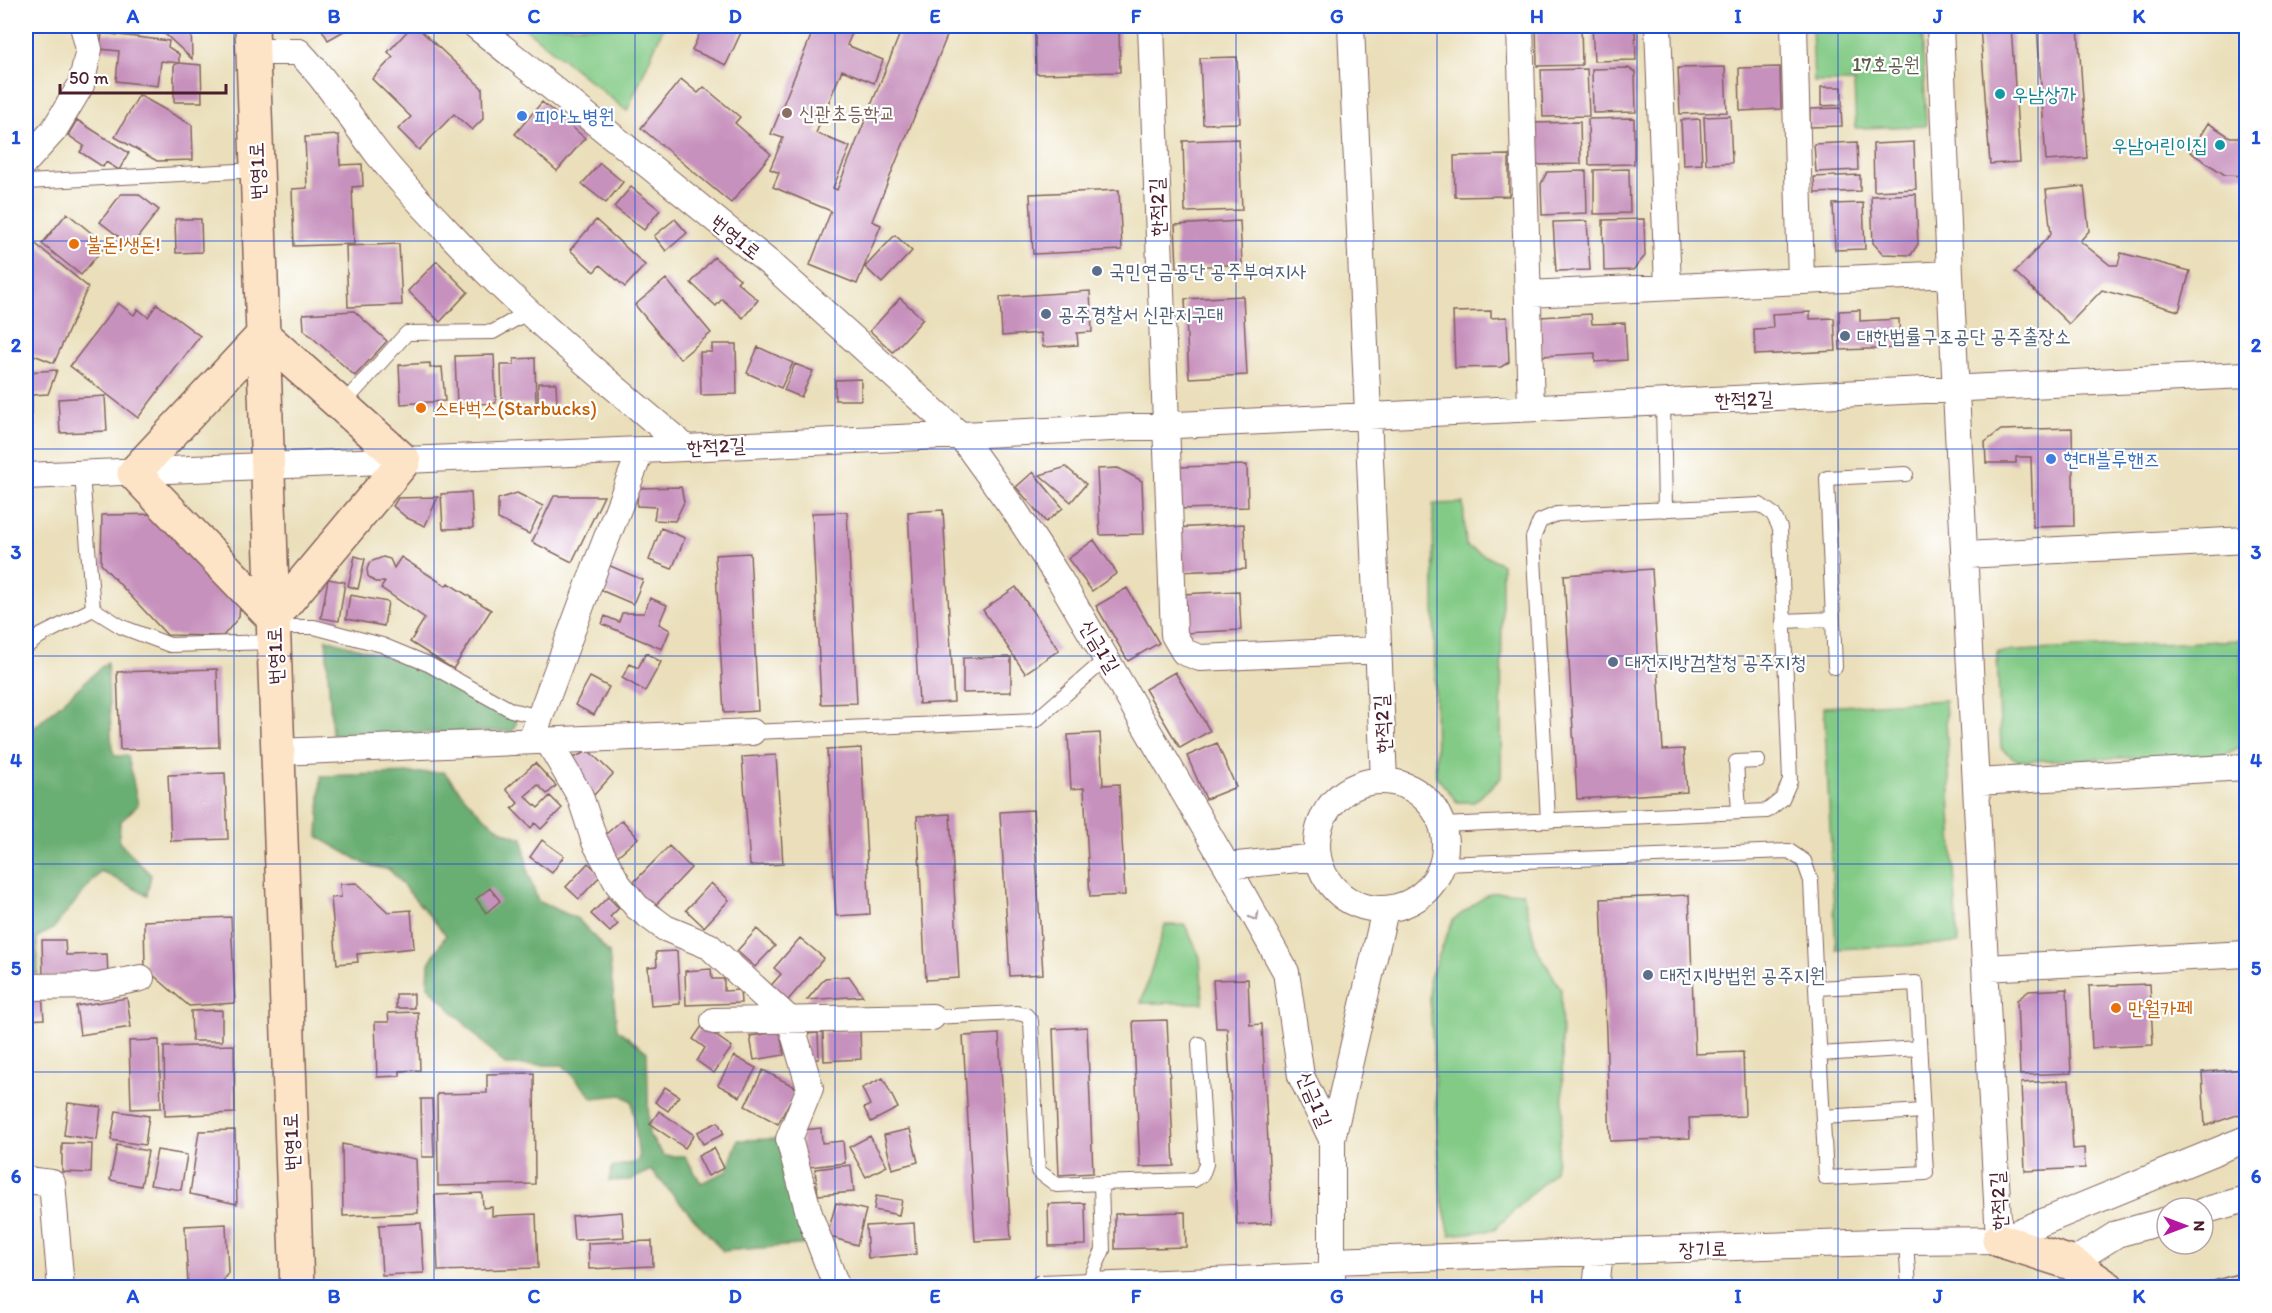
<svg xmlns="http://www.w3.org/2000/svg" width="2272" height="1313" font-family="Itim,'Poor Story',sans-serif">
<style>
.green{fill:#82ca85;stroke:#667458;stroke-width:1.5}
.forest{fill:#69ae72;stroke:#5a664e;stroke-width:1.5}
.building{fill:#c791bd}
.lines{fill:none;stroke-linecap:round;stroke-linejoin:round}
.lane-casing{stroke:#82625d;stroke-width:16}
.street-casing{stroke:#82625d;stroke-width:28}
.secondary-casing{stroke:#82625d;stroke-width:36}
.lane{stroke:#fff;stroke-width:14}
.street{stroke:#fff;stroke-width:26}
.secondary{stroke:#fee4c6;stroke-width:33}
.oneway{stroke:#ae9aa0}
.grid{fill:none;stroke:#1d4ed8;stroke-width:1.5;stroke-opacity:0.55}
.culture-dot{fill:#0f9aa8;stroke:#fff;stroke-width:2}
.education-dot{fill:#8d6e63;stroke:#fff;stroke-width:2}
.shop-dot{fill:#3f7fe0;stroke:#fff;stroke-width:2}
.food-dot{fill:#e8710a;stroke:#fff;stroke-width:2}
.service-dot{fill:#5c6f8a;stroke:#fff;stroke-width:2}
.labels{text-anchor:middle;stroke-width:4.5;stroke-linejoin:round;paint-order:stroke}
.park-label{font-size:20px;fill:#5e5b4a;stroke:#fff}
.culture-label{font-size:20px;fill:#0d838f;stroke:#fff;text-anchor:start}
.education-label{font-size:20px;fill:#785e54;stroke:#fff;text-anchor:start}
.shop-label{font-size:20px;fill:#366cbe;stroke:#fff;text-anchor:start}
.street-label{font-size:20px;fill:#4a1f2b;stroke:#fff}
.food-label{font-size:20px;fill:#c56008;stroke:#fff;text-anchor:start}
.service-label{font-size:20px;fill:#4e5e75;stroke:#fff;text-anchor:start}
.neatline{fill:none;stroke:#1d4ed8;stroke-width:2}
.grid-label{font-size:20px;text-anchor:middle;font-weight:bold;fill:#1d4ed8}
</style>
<rect width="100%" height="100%" fill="#fff"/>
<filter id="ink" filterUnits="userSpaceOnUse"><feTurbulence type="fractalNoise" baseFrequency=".0167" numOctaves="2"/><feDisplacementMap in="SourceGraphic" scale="12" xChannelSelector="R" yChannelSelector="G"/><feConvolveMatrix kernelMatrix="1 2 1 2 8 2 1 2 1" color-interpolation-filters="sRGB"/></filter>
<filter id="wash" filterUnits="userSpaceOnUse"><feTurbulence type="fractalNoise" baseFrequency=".008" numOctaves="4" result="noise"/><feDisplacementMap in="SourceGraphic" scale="24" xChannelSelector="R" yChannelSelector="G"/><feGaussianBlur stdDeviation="1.35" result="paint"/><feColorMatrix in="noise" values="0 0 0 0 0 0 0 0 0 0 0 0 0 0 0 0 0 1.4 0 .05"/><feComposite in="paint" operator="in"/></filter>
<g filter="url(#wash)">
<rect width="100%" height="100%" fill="#eadfba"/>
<path class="green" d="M522 26H664L627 111Z
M1812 26H1922L1926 126 1856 128 1854 82H1814Z
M1463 503 1466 546 1502 564 1501 778 1474 802H1457L1436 776 1433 504Z
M2240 640 2246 744 2224 755 2018 761 2001 748 1997 652Z
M1945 700 1958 943 1836 949 1824 707Z
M1523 892 1536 948 1561 989 1563 1112 1555 1171 1494 1230 1450 1235 1441 1196 1429 980 1453 920 1490 893Z
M1165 925H1185L1200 957 1203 1003H1141Z"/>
<path class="forest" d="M326 639 388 657 425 671 517 721 513 731 332 735Z
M107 662 112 749 115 756H128L138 805 120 822 119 842 151 875 147 895 101 871 52 930 37 937 38 974H26V735Z
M444 772C466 797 489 832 523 838L528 873 538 901 578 919 609 953 617 1029 647 1052 649 1135 664 1156H685L701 1183 727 1171 738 1140 778 1139 810 1244 723 1251 651 1170 631 1180 609 1181 612 1167 634 1163 639 1159 632 1101 622 1095 593 1098 563 1065H505L428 986 429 963 446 935 390 870 367 865 318 837 321 776Z"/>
<g id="blocks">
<path class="building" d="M137 26H191L192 59 163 32 137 33Z
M320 26H350L351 27 328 40Z
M412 26H416L482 88 483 119 472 130 454 114 419 150 398 129 411 117 372 79 393 57 388 52Z
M703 26H744L726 65 692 50Z
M815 26H855L847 45 883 60 874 83 842 70 816 133 850 147 833 188 837 190 903 26H951L872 221 881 225 857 284 810 265 831 211 773 187 779 173 770 169 783 138 771 134Z
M1536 26H1581L1582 65 1537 66Z
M1592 26H1635L1636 60 1594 61Z
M1980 26H2011L2020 162 1990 164Z
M2037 26H2078L2087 158 2046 161Z
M1119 29 1120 72 1036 74 1035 30Z
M102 33 169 41 168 47 179 54V63L161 61 158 86 116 81 119 51 100 49Z
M1237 57 1240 123 1203 124 1200 58Z
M179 63 201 65 202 102H174V65Z
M1725 67 1727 112 1680 114 1678 68Z
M1780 67 1781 109 1740 111 1739 68Z
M1628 68 1635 72 1636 112 1593 113 1592 69Z
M1587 69 1589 116 1543 117 1541 70Z
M681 79 698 93 704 87 740 117 735 123 771 154 731 203 641 128Z
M1821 87H1842V105L1821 106Z
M139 95 192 125 193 160 157 161 115 137Z
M542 102 585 138 557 171 515 134Z
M1841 108 1842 126 1810 127V109Z
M1730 116 1732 163 1706 164 1704 117Z
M1634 118V164L1589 165 1588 119Z
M1700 119 1702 164 1683 165 1681 120Z
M77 120 129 153 119 170 106 162 103 167 80 152 84 146 68 135Z
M1580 122 1581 164 1534 165 1533 123Z
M2208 123 2230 137H2246V176L2225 175 2190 152Z
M339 135 340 165 362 164 363 186 352 187 354 244 294 246 292 189 307 188 305 137Z
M1239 139 1242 210 1185 212 1183 141Z
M1857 142 1858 170 1816 172 1814 144Z
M1914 142 1916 189 1874 191 1873 144Z
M1509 155V196L1455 197 1454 156Z
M600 163 623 182 606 203 582 184Z
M1629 169 1630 213 1594 214V170Z
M1586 171 1587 213 1542 215 1541 184 1547 172Z
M1860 175V191L1815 193 1814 177Z
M2084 186 2089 231 2080 241 2110 265H2118L2121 253 2190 271 2179 311 2102 290 2069 324 2015 272 2051 234 2046 190Z
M631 187 660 210 644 230 614 207Z
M1119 190 1122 250 1033 254 1030 194Z
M121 194H138L159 210 131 246 100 222Z
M1916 194 1918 244 1911 255 1883 254 1873 243 1871 196Z
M1863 203 1865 249 1835 250 1833 204Z
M67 213 106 245 81 275 42 244Z
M175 219H201L202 252 176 253Z
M675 219 687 233 666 251 654 236Z
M1644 219 1645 256 1633 270 1604 271 1603 220Z
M596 220 645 265 625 287 600 265 594 272 570 250Z
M1240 221 1242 264 1177 268 1175 225Z
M1587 221 1590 270 1556 271 1553 222Z
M895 235 912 251 882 283 865 267Z
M26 236 88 287 54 363 26 352Z
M399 244 402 305 348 307 346 246Z
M714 257 740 279 737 282 758 300 743 318 722 299 716 306 691 283Z
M437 261 468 292 440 322 408 291Z
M666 279 711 333 680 359 635 305Z
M1090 291 1092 332 1077 333 1078 345 1043 347 1041 333 1002 336 1000 297Z
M1243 296 1247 375 1189 378 1185 299Z
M900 298 923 319 893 352 870 331Z
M118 303 134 315 138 309 148 317 157 304 200 336 138 418 70 366Z
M1860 310V321L1899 319 1900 348 1840 350 1839 311Z
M354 311 387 341 355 376 304 330 303 314Z
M1491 311V318L1507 317 1509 362 1501 367 1455 368 1453 312Z
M1810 312V319L1834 318 1836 351 1755 355 1754 329 1773 328 1772 314Z
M1591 314 1592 324 1625 323 1627 360 1595 362V353L1541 356 1540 317Z
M712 344H736L737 394 701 395 700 352H712Z
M758 347 793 363 781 388 747 373Z
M494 355 496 403 457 405 455 356Z
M535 358 536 404H502L501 365H514V359Z
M430 363V368L442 367 445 401 401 404 399 365Z
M795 364 813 371 801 397 784 390Z
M57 370 48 394 32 395V415H26V372Z
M861 379V400H835V380Z
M538 383H556L557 404H538Z
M105 396 107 431 60 433 58 399Z
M2072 428 2074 526 2033 527 2031 457H2016V463H1986L1985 442 2001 430Z
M1247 465 1248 507 1179 509 1178 467Z
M1066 467 1086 484 1071 502 1040 475Z
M1118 468 1142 481 1144 534 1100 535 1097 469Z
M1033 472 1063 508 1046 522 1016 487Z
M681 487 684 502 675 521 654 520 656 507 637 506 638 488Z
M471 492 473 528 443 529 441 494Z
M517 493 543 506 529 534 498 519V499Z
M554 496H604L572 562 532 542Z
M438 497 425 526 407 518 393 506 398 498Z
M943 510 954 702 919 704 908 512Z
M847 512 857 703 821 704 812 513Z
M165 514 240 599 239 617 223 636 167 635 101 564 102 515Z
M1244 524 1246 569 1177 572 1175 528Z
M661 528 685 538 672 569 649 560Z
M1094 540 1117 573 1092 591 1068 559Z
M750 553 758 711 724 713 715 555Z
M355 556 365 559 358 589 348 586Z
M383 557 390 559 394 568 401 557 446 586 448 583 491 610 453 669 410 642 425 618 381 588 385 582H375L368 576 367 569 370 562Z
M608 565 643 580 633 604 598 589Z
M1652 569 1663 750 1684 749 1687 792 1577 799 1564 575Z
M328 579 345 582 339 621 321 618Z
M1016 587 1059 650 1025 673 983 610Z
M1127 588 1159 643 1128 661 1096 606Z
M1239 591 1241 630 1184 633 1182 594Z
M350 595 388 602 384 626 346 619Z
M650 598 667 605 659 624 670 630 662 649 602 624 605 616 619 622 622 613H644Z
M646 653 661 662 645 691 622 678 630 664 638 668Z
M1011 657V692L963 693V658Z
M217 669 219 747 120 750 117 672Z
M1175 672 1210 731 1180 748 1145 689Z
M590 677 609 687 594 715 575 705Z
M1100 733 1103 785 1119 784 1125 895 1090 897 1084 788 1071 789 1068 735Z
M1217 743 1236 787 1206 799 1187 756Z
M861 748 870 914 836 916 827 750Z
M589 751 613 774 594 795 579 781 565 761Z
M776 755 783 864 750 866 742 757Z
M535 763 556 786 547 794 538 785 525 796 538 808 550 796 562 808 541 829 535 823 531 828 512 809 518 803 506 789Z
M225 773 228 839 171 841 168 775Z
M1033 810 1043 974 1010 976 1000 812Z
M950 814 959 978 926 980 917 816Z
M622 820 638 838 614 859 598 841Z
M542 840 564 856 552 873 530 857Z
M669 846 691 868 651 910 628 888Z
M588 863 601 875 579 899 566 887Z
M357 883 388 912 411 910 414 948 357 954 358 962 337 964 331 898 341 897 340 884Z
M711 883 729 900 704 927 686 910Z
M490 888 500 901 486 913 476 899Z
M1689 895 1695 1054 1743 1052 1745 1116 1689 1118 1690 1138 1610 1141 1601 899Z
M608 897 619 908 610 917 618 924 610 932 591 914Z
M231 917 235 1003 189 1006 145 968 144 921Z
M757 929 775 946 755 967 737 951Z
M800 938 824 958 784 1005 767 990 781 974 774 968Z
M42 940H65L66 955 107 954 108 976 43 977Z
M677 951 680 1004 651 1006 648 967 657 966 656 952Z
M711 969 712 979H724V991L740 990 741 1003 686 1005 685 971Z
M849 976 863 996 807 1000 825 978Z
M1248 979 1250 1025 1262 1024 1272 1223 1237 1225 1227 1028H1216L1213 980Z
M2150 984 2153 1045 2092 1048 2089 986Z
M2067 989 2071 1073 2020 1075 2017 1000 2029 991Z
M42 994 44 1019 26 1020V995Z
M396 994H414V1008H396Z
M127 998 131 1027 80 1035 76 1006Z
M222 1010V1041H192L191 1011Z
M418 1012 420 1070 400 1071V1076L377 1077 375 1022H389L388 1013Z
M1167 1020 1174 1166 1140 1167 1133 1021Z
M702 1026 732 1047 714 1073 697 1061 705 1048 693 1039Z
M1087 1027 1093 1173 1059 1175 1053 1029Z
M860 1031 861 1059 824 1061 823 1032Z
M780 1032 784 1055 754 1060 750 1036Z
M818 1033 819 1059H807L806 1034Z
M999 1034 1011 1239 975 1241 963 1036Z
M159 1040 161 1108 131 1109 129 1041Z
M234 1045 235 1113 165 1116 164 1047Z
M734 1056 756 1068 740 1097 718 1085Z
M2246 1069V1112L2205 1126 2202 1072Z
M763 1070 797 1088 778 1124 745 1106Z
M534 1073 535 1184 438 1186 437 1094 487 1093V1074Z
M883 1078 898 1108 871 1122 864 1108 870 1105 862 1088Z
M2069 1080 2073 1149 2084 1148 2085 1168 2025 1171 2021 1083Z
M665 1087 679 1096 668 1111 655 1102Z
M421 1099H432L434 1157H422Z
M68 1103 101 1107 97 1140 64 1135Z
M116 1111 149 1116 145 1145 111 1140Z
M659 1111 694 1135 685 1148 650 1124Z
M718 1122 724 1134 703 1144 697 1132Z
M821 1128 822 1143 843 1141 845 1163 799 1168 803 1130Z
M910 1129 918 1162 892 1169 884 1135Z
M235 1130 237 1204 190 1194 199 1131Z
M870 1136 887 1166 866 1177 849 1147Z
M62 1143 92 1144 91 1173 62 1172Z
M342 1144 416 1159 418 1213 343 1216Z
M117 1145 148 1151 141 1186 110 1180Z
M714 1148 724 1168 708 1176 698 1156Z
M157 1150 187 1155 181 1190 150 1185Z
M851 1165 854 1192 818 1195 815 1169Z
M482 1193 483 1208 492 1207V1216L536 1214 538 1268 438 1271 435 1195Z
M876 1196 902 1200 899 1215 874 1210Z
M836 1203 866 1210 857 1245 827 1236Z
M1085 1203 1086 1245 1049 1246 1048 1204Z
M622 1212 624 1237 574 1240 572 1216Z
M1185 1212 1186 1247 1115 1249V1214Z
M421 1223 424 1273 382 1275 379 1225Z
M914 1223 916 1254 868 1258 866 1226Z
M226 1224 228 1273 220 1284 188 1285 185 1226Z
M652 1241 653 1266 589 1269 588 1243Z
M2237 1274 2241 1288H2193V1287Z"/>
</g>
</g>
<g filter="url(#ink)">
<use href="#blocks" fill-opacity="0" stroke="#82625d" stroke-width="1.5"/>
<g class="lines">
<g class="lane-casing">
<path id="lane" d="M26 182 257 170
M1663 402 1665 510
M342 405 407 333 493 332 528 312
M93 609 122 627 170 645 274 642
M1783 621 1833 619
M274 627H314L382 645 428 664 511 710 540 717
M26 647 40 636 93 609 82 475
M1835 667 1827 478 1906 474
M752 732 1036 720 1107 658
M1739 812 1736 762 1758 761
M1442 825 1767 811 1782 799 1790 781 1780 528 1773 514 1760 505 1557 514 1540 521 1533 538 1548 821
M1443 864 1789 851 1804 861 1811 881 1816 988
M1916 983 1926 1173 1826 1178 1816 988Z
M932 1017 1017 1013 1026 1015 1031 1021 1038 1171 1057 1185 1101 1183 1103 1250 1086 1288
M1819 1054 1919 1048
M1823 1117 1923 1111
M1101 1183 1194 1180 1202 1175 1206 1164 1199 1044
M1906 1241 1909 1288"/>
</g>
<g class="street-casing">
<path id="street" d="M476 26 773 266 960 435 1015 511 1060 580 1227 866 1318 857
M1151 26 1174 635 1184 652 1200 658 1378 650
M1351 26 1384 780
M1520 26 1531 408
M1658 26 1668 287
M1794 26 1801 281
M1940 26 1950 274 1999 1240
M253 52H299C329 83 351 119 377 153 399 181 425 208 450 234 522 312 605 379 686 448
M26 161 54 130 81 85 89 49 83 26
M1528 294 1950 274
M26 476 641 450 2246 375
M1965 555 2246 540
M531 741 595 568 641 450
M548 741 580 796 595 842 618 884 637 907 665 928 709 946 790 1020 810 1088 789 1139 810 1217 837 1288
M278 752 752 732
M1317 845a64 64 0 1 1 128 0a64 64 0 1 1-128 0Z
M1976 782 2246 767
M1227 866 1286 972 1301 1076 1332 1139V1288
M1986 968 2246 954
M26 987 99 986 141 978
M714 1021 932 1017
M1332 1139 1385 910
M26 1180 52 1183 61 1288
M2203 1211 2246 1199
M1332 1261 1906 1241 1999 1240 2246 1139
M2071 1263 2117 1234 2167 1220
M1042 1288 1332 1276
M1596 1288 1600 1252"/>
</g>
<g class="secondary-casing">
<path id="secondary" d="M252 26 297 1288
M263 335 404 461 273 618 134 473Z
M1999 1240 2071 1263 2108 1288"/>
</g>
<use href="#lane" class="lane"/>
<use href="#street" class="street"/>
<use href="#secondary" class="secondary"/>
</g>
<defs><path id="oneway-chevron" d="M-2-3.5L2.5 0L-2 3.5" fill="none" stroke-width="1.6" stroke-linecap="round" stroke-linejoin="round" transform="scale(1.5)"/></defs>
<use class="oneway" href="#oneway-chevron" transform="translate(1255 917) rotate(61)"/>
</g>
<path class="grid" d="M234 26V1288M434 26V1288M635 26V1288M835 26V1288M1036 26V1288M1236 26V1288M1437 26V1288M1637 26V1288M1838 26V1288M2038 26V1288M26 241H2246M26 449H2246M26 656H2246M26 864H2246M26 1072H2246"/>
<g class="culture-dot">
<circle cx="2000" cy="94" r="6"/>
<circle cx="2220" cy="145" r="6"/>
</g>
<circle class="education-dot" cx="787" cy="113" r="6"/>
<g class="shop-dot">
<circle cx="522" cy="116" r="6"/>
<circle cx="2051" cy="459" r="6"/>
</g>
<g class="food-dot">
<circle cx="74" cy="244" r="6"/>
<circle cx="421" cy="408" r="6"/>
<circle cx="2116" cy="1008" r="6"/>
</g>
<g class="service-dot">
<circle cx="1097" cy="271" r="6"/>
<circle cx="1046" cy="314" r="6"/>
<circle cx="1845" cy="336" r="6"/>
<circle cx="1613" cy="662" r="6"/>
<circle cx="1648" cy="975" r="6"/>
</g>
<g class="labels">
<g class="park-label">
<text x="1886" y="71">17호공원</text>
</g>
<g class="culture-label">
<text x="2012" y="101">우남상가</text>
<text x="2208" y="152" text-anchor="end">우남어린이집</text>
</g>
<g class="education-label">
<text x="799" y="120">신관초등학교</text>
</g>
<g class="shop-label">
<text x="534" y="123">피아노병원</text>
<text x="2063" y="466">현대블루핸즈</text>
</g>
<g class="street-label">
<text transform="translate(257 171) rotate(-92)" y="7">번영1로</text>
<text transform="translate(1157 207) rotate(-92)" y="7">한적2길</text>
<text transform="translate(736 237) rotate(39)" y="7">번영1로</text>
<text transform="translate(1744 399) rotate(-2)" y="7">한적2길</text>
<text transform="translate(716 446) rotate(-3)" y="7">한적2길</text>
<text transform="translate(1100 646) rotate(59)" y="7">신금1길</text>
<text transform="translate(275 656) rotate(-92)" y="7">번영1로</text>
<text transform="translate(1382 724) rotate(-93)" y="7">한적2길</text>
<text transform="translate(1315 1099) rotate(67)" y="7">신금1길</text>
<text transform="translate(291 1142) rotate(-92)" y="7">번영1로</text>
<text transform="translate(1998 1201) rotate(-93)" y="7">한적2길</text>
<text transform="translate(1703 1249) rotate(-2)" y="7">장기로</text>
</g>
<g class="food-label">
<text x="86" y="251">불돈!생돈!</text>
<text x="433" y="415">스타벅스(Starbucks)</text>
<text x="2128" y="1015">만월카페</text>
</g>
<g class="service-label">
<text x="1109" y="278">국민연금공단 공주부여지사</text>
<text x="1058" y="321">공주경찰서 신관지구대</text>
<text x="1857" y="343">대한법률구조공단 공주출장소</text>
<text x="1625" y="669">대전지방검찰청 공주지청</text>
<text x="1660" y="982">대전지방법원 공주지원</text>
</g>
</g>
<rect width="2272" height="1313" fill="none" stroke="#fff" stroke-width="66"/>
<g transform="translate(2185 1226) rotate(90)"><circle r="28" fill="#ffffff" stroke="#b7a5aa" stroke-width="1.5"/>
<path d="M0-4.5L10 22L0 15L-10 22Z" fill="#b5179e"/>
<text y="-9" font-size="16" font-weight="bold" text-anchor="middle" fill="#4a1f2b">N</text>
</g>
<path d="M60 84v9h166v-9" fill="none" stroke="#4a1f2b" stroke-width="3"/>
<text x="69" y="84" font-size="18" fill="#4a1f2b" stroke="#ffffff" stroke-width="4.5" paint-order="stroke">50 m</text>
<rect x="33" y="33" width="2206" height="1247" class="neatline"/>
<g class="grid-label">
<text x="133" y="23">A</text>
<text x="334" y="23">B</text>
<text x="534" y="23">C</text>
<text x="735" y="23">D</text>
<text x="935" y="23">E</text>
<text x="1136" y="23">F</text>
<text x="1337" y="23">G</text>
<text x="1537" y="23">H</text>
<text x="1738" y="23">I</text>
<text x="1938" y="23">J</text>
<text x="2139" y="23">K</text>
<text x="16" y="144">1</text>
<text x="2256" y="144">1</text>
<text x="16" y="352">2</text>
<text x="2256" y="352">2</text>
<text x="16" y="559">3</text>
<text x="2256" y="559">3</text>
<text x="16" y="767">4</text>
<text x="2256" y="767">4</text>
<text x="16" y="975">5</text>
<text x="2256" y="975">5</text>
<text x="16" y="1183">6</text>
<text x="2256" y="1183">6</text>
<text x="133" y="1303">A</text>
<text x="334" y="1303">B</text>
<text x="534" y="1303">C</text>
<text x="735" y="1303">D</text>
<text x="935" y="1303">E</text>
<text x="1136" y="1303">F</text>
<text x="1337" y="1303">G</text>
<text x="1537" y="1303">H</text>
<text x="1738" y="1303">I</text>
<text x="1938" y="1303">J</text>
<text x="2139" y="1303">K</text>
</g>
</svg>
